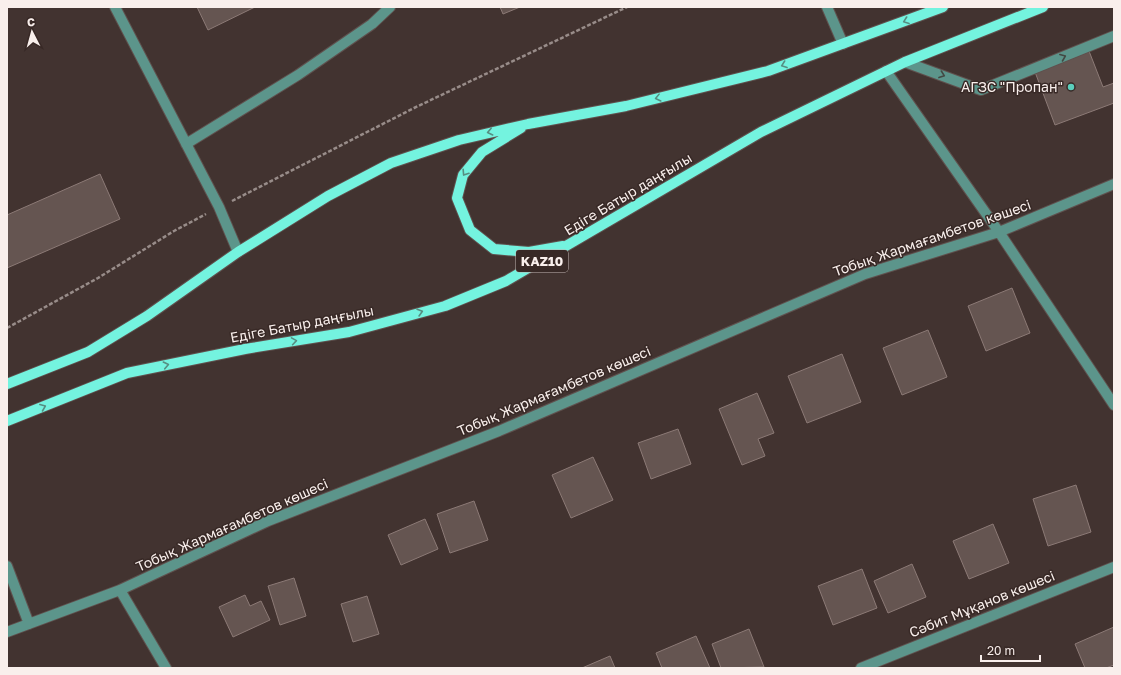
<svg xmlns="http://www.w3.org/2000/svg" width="1121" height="675" font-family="'Golos Text',sans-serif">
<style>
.building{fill:#655551;stroke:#8c7a76}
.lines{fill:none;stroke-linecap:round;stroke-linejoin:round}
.minor-casing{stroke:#5f514e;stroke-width:12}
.major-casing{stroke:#5f514e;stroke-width:12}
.path{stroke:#988c89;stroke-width:2.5;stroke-dasharray:4 2;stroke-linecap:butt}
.minor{stroke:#5c958b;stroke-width:10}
.major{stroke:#74f3df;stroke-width:10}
.oneway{stroke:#568e82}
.oneway2{stroke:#434944}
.poi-dot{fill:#5bcebc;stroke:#382926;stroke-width:1.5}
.labels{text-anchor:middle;stroke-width:3;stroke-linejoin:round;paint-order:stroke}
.shield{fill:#382926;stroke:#bfb4b1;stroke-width:1}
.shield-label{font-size:13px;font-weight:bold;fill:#f9efec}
.poi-label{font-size:14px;fill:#f9efec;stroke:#382926;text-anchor:end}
.street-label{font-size:14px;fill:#f9efec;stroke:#382926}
</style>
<rect width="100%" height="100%" fill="#423330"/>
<path class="building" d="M197 7H255L208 30Z
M500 7H520L503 14Z
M1089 51 1103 87 1114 83V103L1055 125 1035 72Z
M100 174 120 219 7 268V215Z
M1012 288 1030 333 986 351 968 306Z
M928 330 947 377 902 395 883 348Z
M842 354 861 402 807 423 788 376Z
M757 393 774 433 758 439 765 456 742 465 719 409Z
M678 429 691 464 651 479 638 443Z
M593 457 613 500 571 518 552 475Z
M1076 485 1091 532 1048 546 1033 499Z
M474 501 488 540 450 553 437 514Z
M425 519 438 549 401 565 388 535Z
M993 524 1009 563 969 579 953 541Z
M912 564 926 597 888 613 874 581Z
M862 569 877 608 833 625 818 586Z
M294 578 306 616 280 625 268 586Z
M245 595 250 606 261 601 270 620 233 637 219 607Z
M367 596 379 634 353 642 341 604Z
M1114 627V665L1106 668H1085L1075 644Z
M749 629 764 667 721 668 712 644Z
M696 636 710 668H662L656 653Z
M610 656 615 668H582Z"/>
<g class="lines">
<g class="minor-casing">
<path id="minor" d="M115 7 219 207 238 252
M827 7 843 44
M905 62 981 90 1114 36
M886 71 999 232 1114 405
M186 144 298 75 372 24 390 7
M7 566 29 624
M120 590 166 668
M7 632 120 590 268 521 499 431 865 274 999 232 1114 184
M861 668 1114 567"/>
</g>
<g class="major-casing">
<path id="major" d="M521 128 482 152 463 175 457 198 470 230 494 249 529 252 563 246
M7 384 88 352 147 316 238 252 328 196 391 163 459 140 528 124 626 106 768 71 943 7
M7 421 127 373 245 349 349 332 445 306 506 281 761 132 905 62 1043 7"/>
</g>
<path class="path" d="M232 201 414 108 627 7
M7 328 98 278 174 231 206 214"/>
<use href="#minor" class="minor"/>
<use href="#major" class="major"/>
</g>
<defs><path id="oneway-chevron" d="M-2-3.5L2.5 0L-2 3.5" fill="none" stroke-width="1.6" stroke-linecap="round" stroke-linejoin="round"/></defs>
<g class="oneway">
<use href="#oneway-chevron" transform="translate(906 21) rotate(160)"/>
<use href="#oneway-chevron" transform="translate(784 65) rotate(160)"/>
<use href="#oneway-chevron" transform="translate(658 98) rotate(166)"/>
<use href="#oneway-chevron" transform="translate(490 132) rotate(167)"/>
<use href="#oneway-chevron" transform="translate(465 173) rotate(123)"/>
<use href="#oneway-chevron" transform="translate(420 312) rotate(-16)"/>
<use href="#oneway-chevron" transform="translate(294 341) rotate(-9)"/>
<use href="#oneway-chevron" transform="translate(166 365) rotate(-12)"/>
<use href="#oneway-chevron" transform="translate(43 407) rotate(-22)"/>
</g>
<g class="oneway2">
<use href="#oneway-chevron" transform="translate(1063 57) rotate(-22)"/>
<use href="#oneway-chevron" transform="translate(942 75) rotate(20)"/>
</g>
<circle class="poi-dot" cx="1071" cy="87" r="4"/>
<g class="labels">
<rect class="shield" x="516" y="250" width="52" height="22" rx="3"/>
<g class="shield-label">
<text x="542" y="266">KAZ10</text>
</g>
<g class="poi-label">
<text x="1063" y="92">АГЗС "Пропан"</text>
</g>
<g class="street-label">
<text transform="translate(628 194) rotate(-31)" y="5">Едіге Батыр даңғылы</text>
<text transform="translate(932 238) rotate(-19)" y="5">Тобық Жармағамбетов көшесі</text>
<text transform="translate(302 324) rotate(-11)" y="5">Едіге Батыр даңғылы</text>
<text transform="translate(554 391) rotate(-23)" y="5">Тобық Жармағамбетов көшесі</text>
<text transform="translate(232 525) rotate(-24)" y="5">Тобық Жармағамбетов көшесі</text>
<text transform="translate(982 604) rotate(-22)" y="5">Сәбит Мұқанов көшесі</text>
</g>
</g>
<rect width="1121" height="675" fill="none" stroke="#f9efec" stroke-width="16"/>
<g transform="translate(32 32) rotate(354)" stroke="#382926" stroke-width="3" paint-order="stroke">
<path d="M0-3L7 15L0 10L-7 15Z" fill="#f9efec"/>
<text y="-6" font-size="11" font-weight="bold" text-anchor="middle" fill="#f9efec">С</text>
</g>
<path d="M981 655v6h59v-6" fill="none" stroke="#f9efec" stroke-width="2"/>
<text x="987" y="655" font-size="12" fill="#f9efec" stroke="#382926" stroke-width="3" paint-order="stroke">20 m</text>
</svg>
